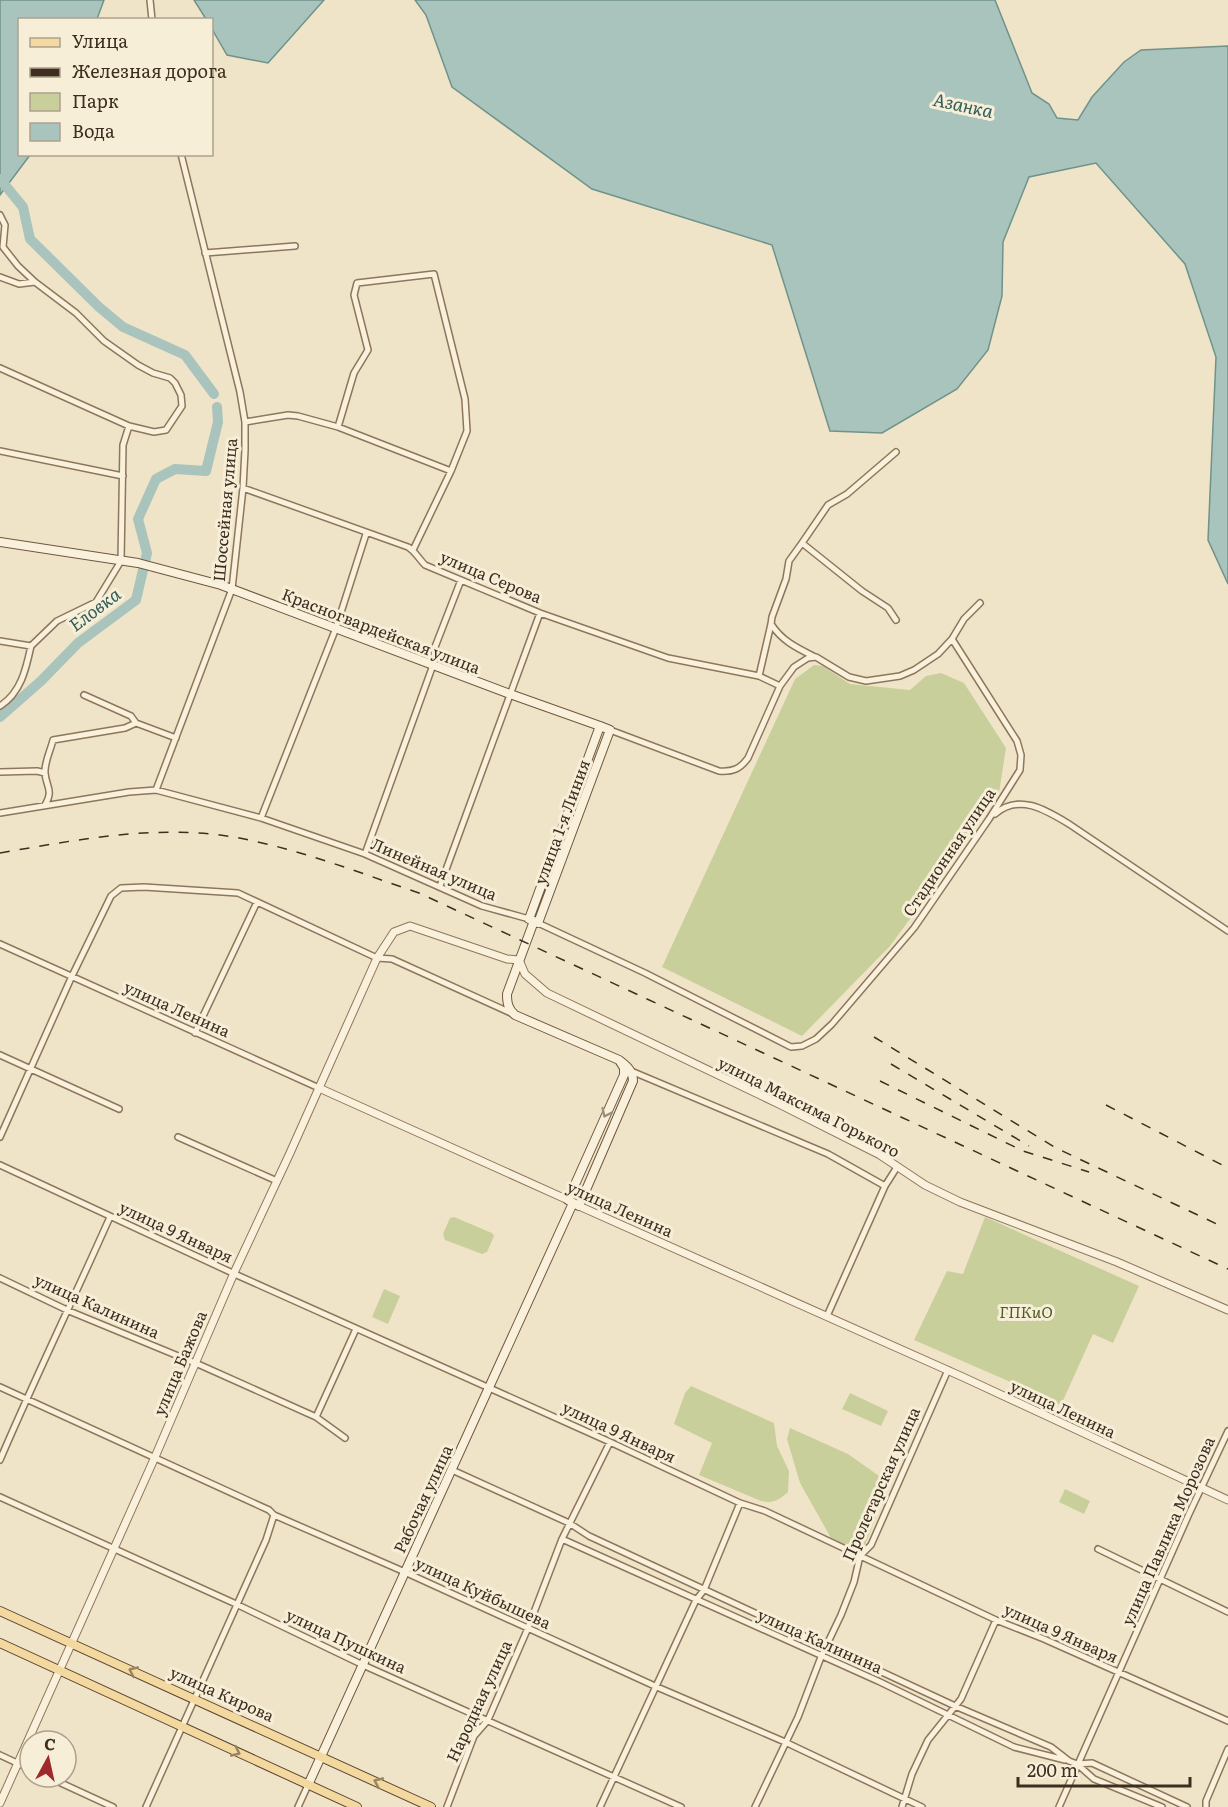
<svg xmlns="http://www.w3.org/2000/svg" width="1228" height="1807" font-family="Literata,serif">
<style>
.green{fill:#c9cf9b}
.water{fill:#a9c4bc;stroke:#6f938a;stroke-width:1.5}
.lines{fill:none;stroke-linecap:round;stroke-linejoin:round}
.river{stroke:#a9c4bc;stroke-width:10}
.minor-casing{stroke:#8d765c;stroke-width:8}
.tertiary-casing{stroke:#8d765c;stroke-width:9}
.secondary-casing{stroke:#6f573f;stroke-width:10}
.primary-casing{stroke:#5b4430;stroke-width:10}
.minor{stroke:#faf1dc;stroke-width:5}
.tertiary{stroke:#faf1dc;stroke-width:7}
.secondary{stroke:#faf1dc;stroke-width:8}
.primary{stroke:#f3d9a0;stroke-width:8}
.rail{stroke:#3d2e20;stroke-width:1.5;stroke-dasharray:10 10;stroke-linecap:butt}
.oneway{stroke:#9c907e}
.oneway2{stroke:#988460}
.labels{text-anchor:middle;stroke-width:6;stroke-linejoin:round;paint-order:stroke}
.street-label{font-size:16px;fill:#3d2e20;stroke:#f7eed8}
.park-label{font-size:16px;font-style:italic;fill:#4d5a26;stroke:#f7eed8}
.water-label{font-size:18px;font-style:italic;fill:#2f5d5a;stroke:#f7eed8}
</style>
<rect width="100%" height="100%" fill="#f0e4c8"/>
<path class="green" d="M814 665 823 666 850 684 910 690 926 676 941 673 964 683 1006 748 999 793 965 844 890 946 802 1036 662 967 795 679Z
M454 1217 492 1233 494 1236 487 1252 482 1254 445 1240 443 1234 450 1218Z
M985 1217 1139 1286 1113 1343 1093 1334 1061 1405 1033 1392 1032 1389 1025 1386 1022 1387 914 1340 947 1271 963 1274Z
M384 1289 400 1296 388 1324 372 1317Z
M691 1386 774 1423 777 1446 789 1471 788 1492C779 1500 773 1504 761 1501L699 1475 712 1443 674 1424 685 1393Z
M850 1393 888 1411 881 1426 842 1409Z
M790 1428 848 1454 889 1483 864 1548 850 1547 831 1538 800 1483 787 1439Z
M1065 1489 1090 1501 1084 1514 1059 1502Z"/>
<path class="water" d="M0 0H104L97 19 20 20V154L30 155 0 195Z
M194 0H324L268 63 227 55 212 29V20L206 19Z
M415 0H995L1032 93 1049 104 1057 118 1078 120 1092 97 1124 62 1141 50 1228 46V584L1208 540 1216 357 1185 264 1096 163 1029 177 1003 242 1002 296 988 350 957 389 882 433 830 431 772 245 592 189 452 87 426 15Z"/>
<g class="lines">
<path class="river" d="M0 179 23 207 30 239 99 307 123 327 185 355 214 394
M0 717 41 681 78 643 136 600 147 553 138 519 156 479 175 469 206 471 218 422 217 407"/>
<g class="minor-casing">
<path id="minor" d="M150 0 152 20
M0 215 5 225 3 247 18 266 35 282
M205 253 295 246
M0 277 19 284 35 282 76 313 104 341 138 365 153 373 170 378 175 383 181 395 182 406 166 430 154 432 129 426 0 368
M245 422 288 415 298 416 338 427 451 471
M338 427 354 373 368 350 354 295 357 283 434 274 465 399 467 431 451 471 413 550
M0 451 123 476
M896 452 847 494 828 505 802 543 862 591 888 608 896 620
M243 488 408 547C415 551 419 559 425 565L540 613 668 658 759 676 780 686 794 667 808 658 816 657 849 677 866 681 900 676 914 670 938 654 952 639 964 619 980 603
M771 624C782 641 797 648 815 657
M0 641 31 646
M31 646 57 621 96 602 121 561 123 445 129 426
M759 676 771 624 772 617 786 579 789 561 802 543
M84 695 131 716 136 723 176 738
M0 706C21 693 26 669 31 646
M610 730 719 771C733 772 740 769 748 758L780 686
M0 772 37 771 45 773
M156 790 232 589 243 488 245 450V422L240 392 181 154
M45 805C54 790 46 787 45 773 44 763 51 749 53 740L125 728 136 723
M0 813 129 792 156 790 261 818 365 854 482 906 529 919
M995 814C1019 793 1046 810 1069 824L1228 931
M261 818 336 628 366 534
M365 854 433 665 435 647 461 580
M440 886 540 613
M538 923 645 973 791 1047 802 1046 816 1039 832 1024 914 928 989 819 1020 770 1021 755 1017 741 952 639
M0 944 319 1088
M195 1033 257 902
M0 1055 119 1109
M631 1071 828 1154 885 1186
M0 1137 72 976 111 896 121 888 144 887 238 893 377 958 392 959 511 1013
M178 1137 277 1181
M0 1165 239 1276 610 1442 740 1503 765 1511 996 1620 1044 1639 1228 1721
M0 1278 69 1311 200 1365 316 1417 345 1438
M827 1316 885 1186 897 1167
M0 1387 269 1510 274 1515 398 1569 657 1687 785 1742 922 1807
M316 1417 356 1329
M0 1460C35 1378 74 1298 110 1217
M452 1470 569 1523 589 1536 955 1706 1051 1747 1069 1761 1077 1764 1092 1763 1187 1807
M0 1497 236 1604 363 1665 681 1807
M562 1539 878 1681 1014 1747 1065 1760
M1098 1549 1228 1612
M0 1755 30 1769
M1077 1764 1094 1779 1162 1807
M48 1777 113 1807
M146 1807 266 1540 274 1515
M298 1807 308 1785
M447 1807 474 1736 488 1720 528 1628 562 1539 610 1442
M600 1807 696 1600 704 1590 740 1503
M755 1807 798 1717 821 1657 841 1615 854 1582 860 1556 871 1545 948 1370
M902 1807 912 1774 928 1740 961 1699 996 1620
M1059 1807 1189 1514 1228 1431
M1206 1807V1801L1228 1749"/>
</g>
<g class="tertiary-casing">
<path id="tertiary" d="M319 1088 568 1200
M579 1206 965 1378 1228 1500
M0 1803 155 1457 234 1273 290 1153 377 958 394 932 410 926 507 959 519 960 525 974 547 993 781 1105 880 1155 925 1185 960 1202 1117 1262 1228 1310"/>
</g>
<g class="secondary-casing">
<path id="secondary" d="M0 542 138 563 221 585 510 694 600 726 610 730 538 923 529 919 600 726
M534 921 507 994C507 1003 508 1009 515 1015L619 1060C627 1066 633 1071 633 1081L579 1206 568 1200 624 1075V1068L619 1060
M308 1785 573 1203"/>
</g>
<g class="primary-casing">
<path id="primary" d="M0 1611 431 1807
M0 1643 357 1807"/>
</g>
<use href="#minor" class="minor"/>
<use href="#tertiary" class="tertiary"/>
<use href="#secondary" class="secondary"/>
<use href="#primary" class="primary"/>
<path class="rail" d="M0 853C81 839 167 822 249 840 307 852 363 874 419 893L1228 1269
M874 1037 1056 1148 1221 1226
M891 1064 1029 1146
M880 1081 1023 1151 1089 1172
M1106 1105 1228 1168"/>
</g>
<defs><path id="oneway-chevron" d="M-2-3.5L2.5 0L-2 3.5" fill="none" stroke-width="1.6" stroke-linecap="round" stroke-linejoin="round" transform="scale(1.5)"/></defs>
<use class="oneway" href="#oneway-chevron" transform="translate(606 1113) rotate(115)"/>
<g class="oneway2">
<use href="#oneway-chevron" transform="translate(133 1671) rotate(-156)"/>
<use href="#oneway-chevron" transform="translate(236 1752) rotate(25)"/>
<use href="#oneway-chevron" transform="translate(378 1782) rotate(-155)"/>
</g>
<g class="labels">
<g class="street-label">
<text transform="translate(225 510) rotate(-85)" y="6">Шоссейная улица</text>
<text transform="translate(491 577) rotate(23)" y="6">улица Серова</text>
<text transform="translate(381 631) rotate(21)" y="6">Красногвардейская улица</text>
<text transform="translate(562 822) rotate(-70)" y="6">улица 1-я Линия</text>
<text transform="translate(949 852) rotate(-56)" y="6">Стадионная улица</text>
<text transform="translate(434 869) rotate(23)" y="6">Линейная улица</text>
<text transform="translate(177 1009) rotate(24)" y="6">улица Ленина</text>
<text transform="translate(809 1107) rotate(27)" y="6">улица Максима Горького</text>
<text transform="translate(620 1209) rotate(24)" y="6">улица Ленина</text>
<text transform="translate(176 1232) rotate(25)" y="6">улица 9 Января</text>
<text transform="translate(97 1306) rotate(24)" y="6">улица Калинина</text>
<text transform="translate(180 1363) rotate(-67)" y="6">улица Бажова</text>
<text transform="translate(1063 1409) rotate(25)" y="6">улица Ленина</text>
<text transform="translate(619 1432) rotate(25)" y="6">улица 9 Января</text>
<text transform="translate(881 1484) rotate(-66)" y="6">Пролетарская улица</text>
<text transform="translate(423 1499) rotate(-65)" y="6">Рабочая улица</text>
<text transform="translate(1168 1531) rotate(-66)" y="6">улица Павлика Морозова</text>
<text transform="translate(483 1593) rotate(25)" y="6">улица Куйбышева</text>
<text transform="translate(1061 1633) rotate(24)" y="6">улица 9 Января</text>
<text transform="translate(346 1641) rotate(25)" y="6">улица Пушкина</text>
<text transform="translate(820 1641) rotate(24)" y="6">улица Калинина</text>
<text transform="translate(222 1694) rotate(24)" y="6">улица Кирова</text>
<text transform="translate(479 1701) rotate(-65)" y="6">Народная улица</text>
</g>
<g class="park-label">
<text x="1026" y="1318">ГПКиО</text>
</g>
<g class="water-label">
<text transform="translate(963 106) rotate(12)" y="6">Азанка</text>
<text transform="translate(95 610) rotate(-37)" y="6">Еловка</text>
</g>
</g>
<rect x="18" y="18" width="195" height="138" fill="#f7eed8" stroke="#ada18e" stroke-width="1.5"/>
<rect x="30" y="38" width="30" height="9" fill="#f3d9a0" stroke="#ada18e" stroke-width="1.5"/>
<text x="72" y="48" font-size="18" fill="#3d2e20">Улица</text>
<rect x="30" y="68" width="30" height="9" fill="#3d2e20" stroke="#ada18e" stroke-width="1.5"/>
<text x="72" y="78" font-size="18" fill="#3d2e20">Железная дорога</text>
<rect x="30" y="93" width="30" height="18" fill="#c9cf9b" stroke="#ada18e" stroke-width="1.5"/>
<text x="72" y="108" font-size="18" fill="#3d2e20">Парк</text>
<rect x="30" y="123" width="30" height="18" fill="#a9c4bc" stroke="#ada18e" stroke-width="1.5"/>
<text x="72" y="138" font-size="18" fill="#3d2e20">Вода</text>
<g transform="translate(48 1759) rotate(8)"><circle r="28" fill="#f7eed8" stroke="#ada18e" stroke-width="1.5"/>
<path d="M0-4.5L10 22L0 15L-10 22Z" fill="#9e2a2b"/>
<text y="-9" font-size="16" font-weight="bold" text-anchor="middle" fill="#3d2e20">С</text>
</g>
<path d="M1018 1777v9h172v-9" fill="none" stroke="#3d2e20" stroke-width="3"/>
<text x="1027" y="1777" font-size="18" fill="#3d2e20" stroke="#f7eed8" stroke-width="4.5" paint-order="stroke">200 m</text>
</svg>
